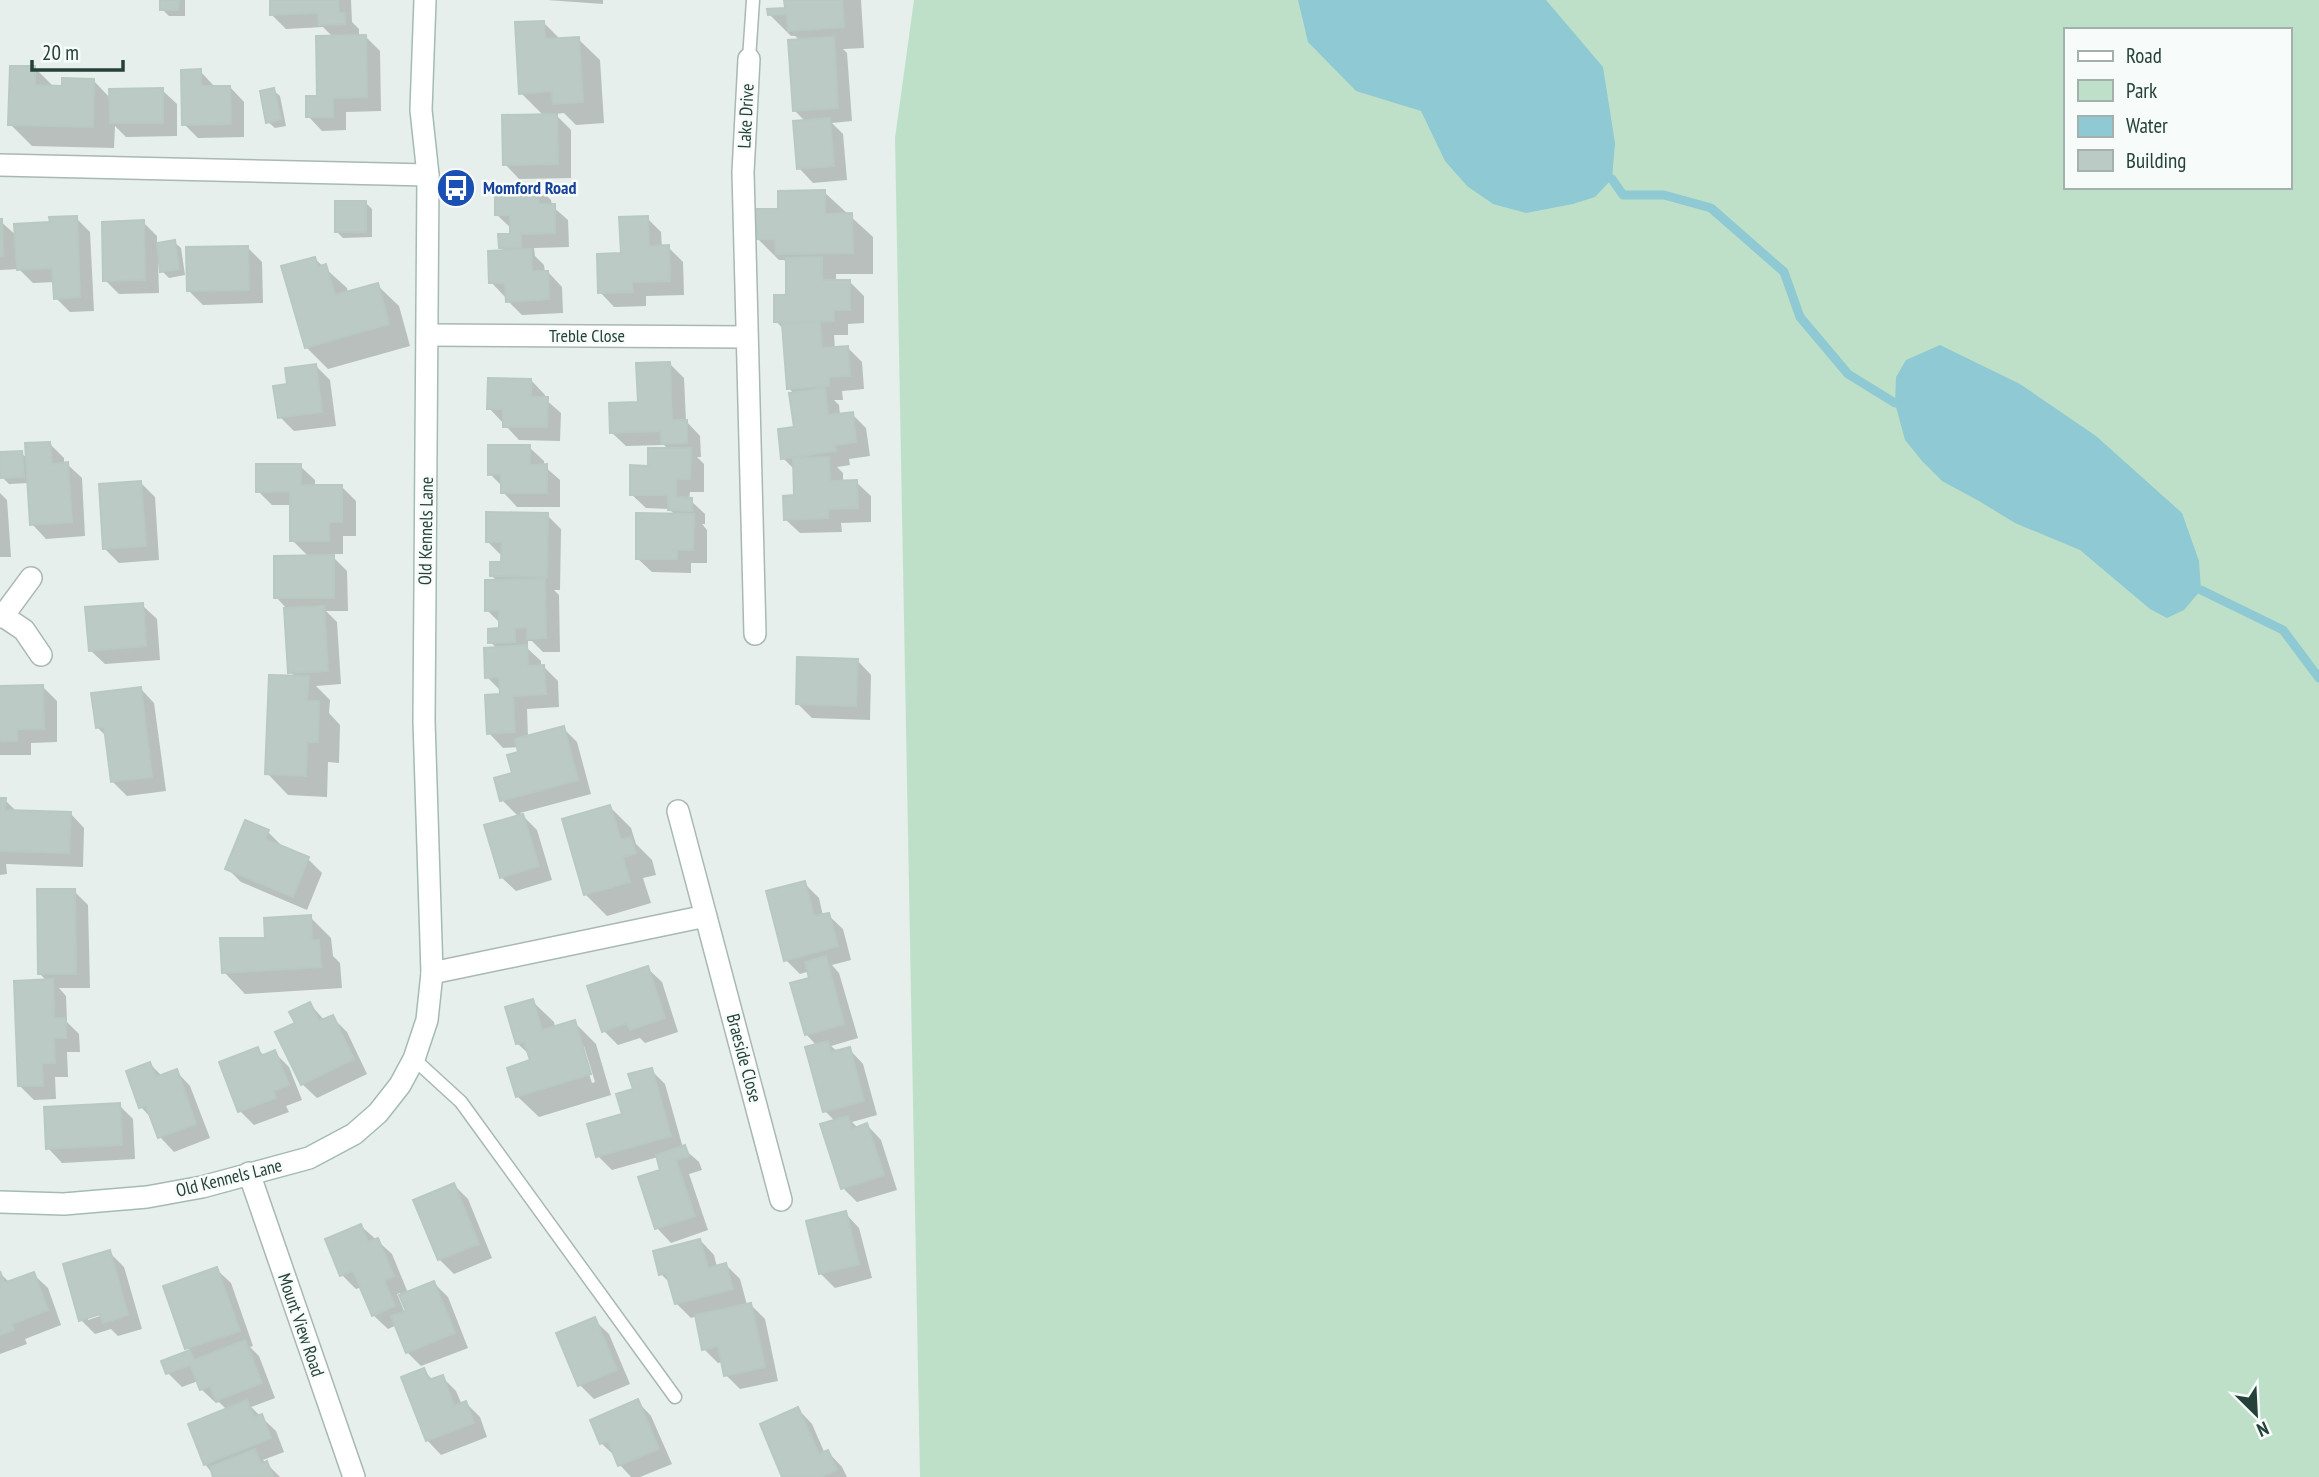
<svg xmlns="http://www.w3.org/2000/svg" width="2319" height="1477" font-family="'PT Sans Narrow',sans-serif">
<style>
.green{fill:#bfe0c8;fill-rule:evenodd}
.water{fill:#8ec9d4}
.shadow{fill:#0003;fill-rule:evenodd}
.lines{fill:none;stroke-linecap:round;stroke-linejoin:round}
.stream{stroke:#8ec9d4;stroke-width:9}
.building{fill:#bbcac4;stroke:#b8c9c2;stroke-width:2}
.lane-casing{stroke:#a8b8b2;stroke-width:15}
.street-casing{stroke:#a8b8b2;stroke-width:24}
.secondary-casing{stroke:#a4bbb3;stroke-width:24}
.lane{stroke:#fff;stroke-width:12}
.street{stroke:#fff;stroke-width:21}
.secondary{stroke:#fff;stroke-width:21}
.labels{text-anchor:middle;stroke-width:5;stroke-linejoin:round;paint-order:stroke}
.street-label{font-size:18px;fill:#24423a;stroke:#f7fbf9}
.transit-label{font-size:18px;font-weight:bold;fill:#164399;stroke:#f7fbf9;text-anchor:start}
</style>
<rect width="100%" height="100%" fill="#e6efeb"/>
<path class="green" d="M914 0H2319V1477H920L895 138ZM2065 30H2289V187H2065Z"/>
<path class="water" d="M1298 0H1546L1603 67 1615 143 1612 179 1595 197 1573 204 1526 213 1493 204 1467 186 1445 161 1421 111 1356 91 1308 42Z
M1940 345 2020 384 2096 436 2182 513 2199 561 2201 590 2184 610 2167 618 2150 609 2080 550 2015 523 1979 501 1942 481 1922 461 1905 440 1895 403 1896 377 1906 360Z"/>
<path class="shadow" d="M162 0H185V16H169L162 9Z
M271 0H351L352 22 359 29V37H366L380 51 381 111 346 112V130L322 131 308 116 319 98 333 37 323 27 286 29 272 15Z
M547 0H603V4Z
M786 0H861L864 48 843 49 847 53 852 121 832 123 843 134 847 180 813 183 799 168 806 122 794 110 801 41 795 36H791L769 14 787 10Z
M543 22 561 40 578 39 600 60 604 123 576 125 564 113 555 114 571 130V178L519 179 505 164 544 116 521 93Z
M35 68 54 87H63L94 81 111 99 162 90 177 104V136L126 137 115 126 114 148 32 146 10 124Z
M200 71 215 87H230L244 102V137L198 138 184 124Z
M273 90 280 96 286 126 275 128 268 122Z
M537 186 551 200 552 206 568 220 569 247 534 248 535 256 544 265 545 273 548 272 562 287 563 313 522 315 508 301V297H505L491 282 505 252 500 247 512 235V229L497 215Z
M824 192 873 237V274H836V282H850L864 296V323L848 324V335H834L835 349 848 348 862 362 864 389 842 391 843 400H834L839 405 840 415 852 414 866 428 870 456 849 459 850 465 837 467 843 473V482H856L871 496V522L841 523 842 532 800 533 785 519 796 497 795 470 783 458 796 429 794 394 789 388 784 330 776 321 788 297V264L784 260H779L757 238 780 211Z
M365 202 372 209V237L343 238 336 231Z
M76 218 90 232 94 311 70 312 56 298 55 282 33 283 19 269 0 270V221L17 236Z
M647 218 661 232 662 248 668 247 683 262 684 295 646 296V306L614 307 600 292Z
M143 222 157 236V244L174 242 181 248 185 275 169 278 162 271 160 259 158 260 159 293 119 294 105 280Z
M248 248 262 262 263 303 203 305 188 290Z
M315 259 347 288 348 293 377 285 399 306 410 346 328 369 306 347Z
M670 364 684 378 686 421 700 436 701 457H697L704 464V492H690L689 499 705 514V524H702L707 530V563H691V573L652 572 637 558 675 515 669 509 646 508 631 494 650 467 669 450 664 445 626 446 611 432 640 404Z
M315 365 330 380 336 426 294 431 280 417Z
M531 380 545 395V399L561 413 560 441 519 440 489 408Z
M49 443 64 458V464H67L82 478 85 536 46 539 32 524 29 483 9 484 2 477 21 453 28 459Z
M529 447 544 461V466L560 480V507H517L503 492V487L490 474Z
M300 466 315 480V487H342L356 501V536H343V554H330L347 571 348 611H326L337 622 341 684 316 686 330 700 329 713 340 725 339 763 328 762 327 797 288 795 267 773 296 677 290 672 286 608 276 597 309 557 292 540V505H272L258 491Z
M141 483 155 497 159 560 119 563 105 549Z
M0 493 7 500 11 557H0Z
M547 515 561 529 560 590H554L559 595 560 652H543L532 641H528V649L541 661V667H544L558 681 559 707 527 709 528 737 563 728 577 742 591 794 520 813 537 830 552 880 516 891 501 877 519 817 502 800 514 774 520 753 519 747 503 748 489 733 502 696V692L487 677 497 648 490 642 501 630V624L487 610 498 582 492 576 503 564 502 556 488 542Z
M142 605 157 619 160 660 105 664 90 650Z
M857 660 871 675 870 720 812 718 798 704Z
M0 687H43L57 701V742L31 743V755H0Z
M140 688 154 703 166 791 127 796 113 782 107 737 98 728Z
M0 800H5L17 812 70 813 84 828 83 867 6 864 7 874 0 875Z
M610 807 631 828 636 844 652 860 656 875 643 878 651 903 607 916 585 894Z
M268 832 282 846 308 859 322 873 307 910 241 882 227 868Z
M804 883 819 898 823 916 828 915 843 929 851 960 832 965 839 973 858 1038 831 1046 838 1052 849 1049 863 1064 877 1115 852 1122 858 1128 867 1125 881 1140 897 1190 857 1202 843 1188 835 1121 825 1111 817 1046 806 1034 812 979 810 971 800 974 786 960Z
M74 891 88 905 90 988H59L66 996 67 1022 79 1034 80 1052H67L68 1077H55L56 1099 34 1100 19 1085 47 981 40 974Z
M310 917 331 938 333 956 340 963 342 988 245 994 224 972 267 940Z
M647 968 662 982 678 1032 645 1043 640 1038 618 1045 604 1031Z
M532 1001 554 1022 555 1028 574 1022 596 1044 611 1095 539 1117 517 1096 532 1062 531 1056 518 1044 507 1008ZM580 1046H584L595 1082 592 1083Z
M310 1004 325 1021 332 1017 347 1032 367 1074 317 1098 302 1084 297 1024Z
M257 1049 265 1056 275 1053 289 1067 302 1100 286 1106 289 1112 254 1125 240 1111Z
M150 1064 162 1076 176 1071 190 1086 210 1138 174 1152 160 1137 153 1120 141 1107Z
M651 1070 665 1084 683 1148 699 1162 702 1170 689 1174 708 1230 671 1243 657 1228 663 1171 658 1157 612 1170 598 1156 624 1116 635 1090Z
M119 1105 133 1119 135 1159 62 1163 48 1148Z
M454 1185 468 1199 492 1258 454 1274 439 1259Z
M845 1213 859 1228 872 1278 835 1288 821 1274Z
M361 1226 392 1254 408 1293 434 1283 448 1297 468 1348 421 1366 407 1352 397 1325 388 1329 373 1315 362 1287 356 1289 342 1275ZM400 1293 408 1312 405 1313 397 1294Z
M700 1240 714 1255 717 1267 726 1265 740 1279 747 1305 750 1304 765 1319 778 1381 740 1389 726 1375 723 1362 718 1363 704 1349 697 1316 691 1318 677 1304 672 1285 661 1274Z
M109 1252 124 1267 142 1329 118 1336 111 1329 95 1334 81 1320ZM108 1310 109 1313 88 1320V1316Z
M216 1269 231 1283 253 1346 250 1347 259 1356 275 1398 251 1407 276 1431 284 1452 263 1460 280 1477H215L205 1464 227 1410 219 1402 216 1403 201 1389 198 1381 182 1387 168 1373 163 1362 191 1351 187 1348Z
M0 1273 10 1283 33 1274 48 1288 61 1325 25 1339 27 1344 0 1354Z
M594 1320 609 1334 630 1384 594 1399 580 1385Z
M423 1370 433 1380 442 1377 456 1391 462 1405 466 1403 480 1417 487 1437 441 1455 427 1440Z
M637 1401 651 1416 672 1464 640 1477H631L620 1465 616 1457 601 1443Z
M798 1409 812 1424 825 1454 828 1452 842 1467 847 1477H784Z"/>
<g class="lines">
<path class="stream" d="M1612 179 1623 195H1664L1711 208 1784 272 1800 317 1848 374 1895 403
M2201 590 2283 630 2319 678"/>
</g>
<path class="building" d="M160 0H179L178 10H160Z
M270 0H338L339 13H345V24L319 25 318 13 270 15Z
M784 0H842L844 27 788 31 787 14 768 15 767 9 785 8Z
M544 21 545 39 579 37 583 102 553 104 552 91 519 94 515 22Z
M366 35 367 97 333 98V117H306V96H317L316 36Z
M834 37 838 108 793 111 788 40Z
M10 66H35V85L62 86V78L94 79 93 127 8 125Z
M201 69V86H230L231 124 182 125 181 70Z
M163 88V123H110L109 89Z
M274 88 281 119 266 123 260 91Z
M557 114 558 164 503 165 502 115Z
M830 118 834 166 797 169 793 121Z
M538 184 539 204H555V233L521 234V247L499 248 498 234H510V215H495V185Z
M825 190V214L852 213 853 253 776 254 775 239H756L755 209H778V191Z
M335 201H366V232H335Z
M77 216 80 297 54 299 52 268 17 270 14 224 50 222 49 217Z
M648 216 649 246 669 245 670 281 632 282 633 292 598 293 597 254 621 253 619 217Z
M0 219H2L3 256H0Z
M144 220 145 280 103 281 102 222Z
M175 240 179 269 160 272 157 243Z
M248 246 249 290 187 291 186 247Z
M531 249 532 271H548L549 299 506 302 505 283H489L488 251Z
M315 257 318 267 326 264 335 295 378 283 389 324 305 348 281 266Z
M822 257V280H850V310H834V321L774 322V295H786V258Z
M820 322 822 348 848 346 850 376 829 377V386L787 389 782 324Z
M670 362 672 420H687V443L661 444V431L610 433 609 403 638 402 636 363Z
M316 364 322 412 278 418 273 386 287 384 285 368Z
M488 378 531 379V397H548L547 427H503V409H487Z
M825 388 828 415 853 412 856 442 835 445 836 451 781 459 778 429 794 427 789 393Z
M50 442 52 464 68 462 72 522 30 525 25 443Z
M488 445H530V465L547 464V493H501V474L488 475Z
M648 448H691L690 479H676V497L692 498V511L668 510V495H630V465L648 466Z
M22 451 24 477 1 478 0 452Z
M829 457 830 481 857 480 858 508 828 509V518L784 520 783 496 794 495 793 458Z
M256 464H301V485H342V522H329V541H290V491L256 492Z
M141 481 146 546 103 549 99 484Z
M486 512 548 513 547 577 490 576V562H501L502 542H486Z
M636 513 694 514 693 550H677V559H636Z
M334 555V598H274V556Z
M545 579 546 638 527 639V627L515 628V642L488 643V629L499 628V610L485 611V580Z
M143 603 146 646 89 651 85 607Z
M324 606 328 671 288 673 284 608Z
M527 645 528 666 544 665 546 694 513 696 515 732 487 734 485 695 500 694 499 677 485 678 484 648Z
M797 657 858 659 856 706 796 704Z
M269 675 309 676 307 701H319L318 742H307L306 776 265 774Z
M43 685 44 729H17V741H0V686Z
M141 687 152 777 111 782 104 727 96 728 91 693Z
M564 726 578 780 500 801 494 778 512 773 507 755 518 752 515 739Z
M0 798H6L5 810 71 812 69 853 0 851Z
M610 805 621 840 631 837 636 853 623 857 630 882 584 895 562 819Z
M523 814 539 866 500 878 484 825Z
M245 820 269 830 265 839 309 857 293 897 225 869Z
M805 881 814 916 829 913 838 946 784 961 766 891Z
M37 889H75L76 974H38Z
M311 915 312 940H319L321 967 222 973 220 938H265L264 918Z
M826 956 844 1024 805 1035 790 983 809 978 805 962Z
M648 966 665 1018 630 1030 627 1023 602 1032 587 986Z
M53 979 54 1018H66V1038H54L55 1063H42L43 1086H18L14 981Z
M533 999 542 1030 575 1020 591 1074 516 1097 507 1068 530 1060 524 1042 516 1044 505 1007Z
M310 1002 319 1021 333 1015 354 1059 301 1085 275 1032 295 1023 289 1012Z
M828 1041 831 1052 850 1047 864 1101 823 1112 805 1047Z
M258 1047 261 1056 275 1050 289 1085 273 1091 276 1098 238 1112 219 1062Z
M150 1062 156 1077 177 1069 196 1124 158 1138 146 1106 139 1108 126 1071Z
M652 1068 671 1136 596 1157 587 1124 622 1114 616 1094 633 1089 628 1074Z
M120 1103 122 1145 46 1149 44 1107Z
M848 1116 852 1129 867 1123 884 1175 841 1189 820 1124Z
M685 1145 689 1156 676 1160 695 1216 655 1229 638 1177 660 1170 656 1155Z
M454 1183 479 1244 438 1260 413 1200Z
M846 1211 859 1264 819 1274 806 1221Z
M361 1224 368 1242 378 1238 394 1276 384 1280 395 1306 372 1316 353 1271 340 1276 325 1239Z
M700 1239 708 1268 726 1263 733 1289 675 1304 666 1273 659 1275 653 1251Z
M110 1250 128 1315 103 1323 100 1314 79 1321 63 1264Z
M217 1267 240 1331 185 1349 163 1286Z
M0 1271 4 1283 34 1272 48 1310 12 1324 14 1330 0 1335Z
M434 1281 455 1333 406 1353 391 1316 406 1311 399 1295Z
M751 1303 765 1367 724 1376 718 1346 702 1350 695 1315Z
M595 1317 617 1370 578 1386 556 1333Z
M245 1340 262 1383 216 1401 210 1386 200 1390 190 1365 166 1374 161 1361 190 1350 194 1360Z
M424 1368 429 1380 443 1375 454 1406 466 1401 474 1423 426 1441 401 1377Z
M638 1399 659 1449 618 1466 608 1441 600 1444 590 1420Z
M247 1400 254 1417 262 1414 271 1438 204 1465 188 1424Z
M798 1407 819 1454 828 1450 837 1470 821 1477H782L760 1424Z
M255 1449 261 1464 267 1461 273 1477H213L210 1467Z"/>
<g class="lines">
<g class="lane-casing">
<path id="lane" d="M749 59 753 0
M414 1059 461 1102 675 1397"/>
</g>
<g class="street-casing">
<path id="street" d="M749 59 743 172 755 634
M0 165 428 175
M428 335 747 337
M3 616 31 578
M0 617 3 616 24 630 41 655
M678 811 781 1200
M432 973 706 916
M249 1173 354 1477"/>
</g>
<g class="secondary-casing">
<path id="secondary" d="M0 1202 64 1204 147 1197 202 1187 309 1158 354 1134 378 1113 400 1085 414 1059 427 1020 432 973 424 721 428 175 421 110 425 0"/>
</g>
<use href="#lane" class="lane"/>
<use href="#street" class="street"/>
<use href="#secondary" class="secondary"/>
</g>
<defs>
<g id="bus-disc" transform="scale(2.0125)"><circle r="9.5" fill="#1a4fb4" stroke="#f7fbf9"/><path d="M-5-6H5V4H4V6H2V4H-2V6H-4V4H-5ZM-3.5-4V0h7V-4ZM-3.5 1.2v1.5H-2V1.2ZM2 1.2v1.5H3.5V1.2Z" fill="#fff"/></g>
</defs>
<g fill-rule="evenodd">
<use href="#bus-disc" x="456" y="188"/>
</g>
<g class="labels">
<g class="street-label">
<text transform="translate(746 116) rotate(-87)" y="6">Lake Drive</text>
<text x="587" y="342">Treble Close</text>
<text transform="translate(426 531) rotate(-89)" y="6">Old Kennels Lane</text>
<text transform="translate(744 1058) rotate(75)" y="6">Braeside Close</text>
<text transform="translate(229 1178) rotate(-14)" y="6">Old Kennels Lane</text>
<text transform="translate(301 1325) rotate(71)" y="6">Mount View Road</text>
</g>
<g class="transit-label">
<text x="483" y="194">Momford Road</text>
</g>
</g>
<rect x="2064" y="28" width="228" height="161" fill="#f7fbf9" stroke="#a3b1ad" stroke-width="2"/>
<rect x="2078" y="51" width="35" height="10" fill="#ffffff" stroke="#a3b1ad" stroke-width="2"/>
<text x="2126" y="63" font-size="21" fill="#24423a">Road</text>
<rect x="2078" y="80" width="35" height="21" fill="#bfe0c8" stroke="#a3b1ad" stroke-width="2"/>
<text x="2126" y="98" font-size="21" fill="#24423a">Park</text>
<rect x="2078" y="116" width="35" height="21" fill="#8ec9d4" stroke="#a3b1ad" stroke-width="2"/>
<text x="2126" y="133" font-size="21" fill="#24423a">Water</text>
<rect x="2078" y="150" width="35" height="21" fill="#bbcac4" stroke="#a3b1ad" stroke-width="2"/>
<text x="2126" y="168" font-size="21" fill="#24423a">Building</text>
<g transform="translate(2256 1414) rotate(156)" stroke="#f7fbf9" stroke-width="5" paint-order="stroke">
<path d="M0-5L12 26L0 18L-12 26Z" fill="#24423a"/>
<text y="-10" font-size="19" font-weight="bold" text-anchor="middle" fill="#24423a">N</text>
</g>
<path d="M32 60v10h91v-10" fill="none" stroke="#24423a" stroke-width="3.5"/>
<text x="42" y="60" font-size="21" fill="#24423a" stroke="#f7fbf9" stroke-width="5" paint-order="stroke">20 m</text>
</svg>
